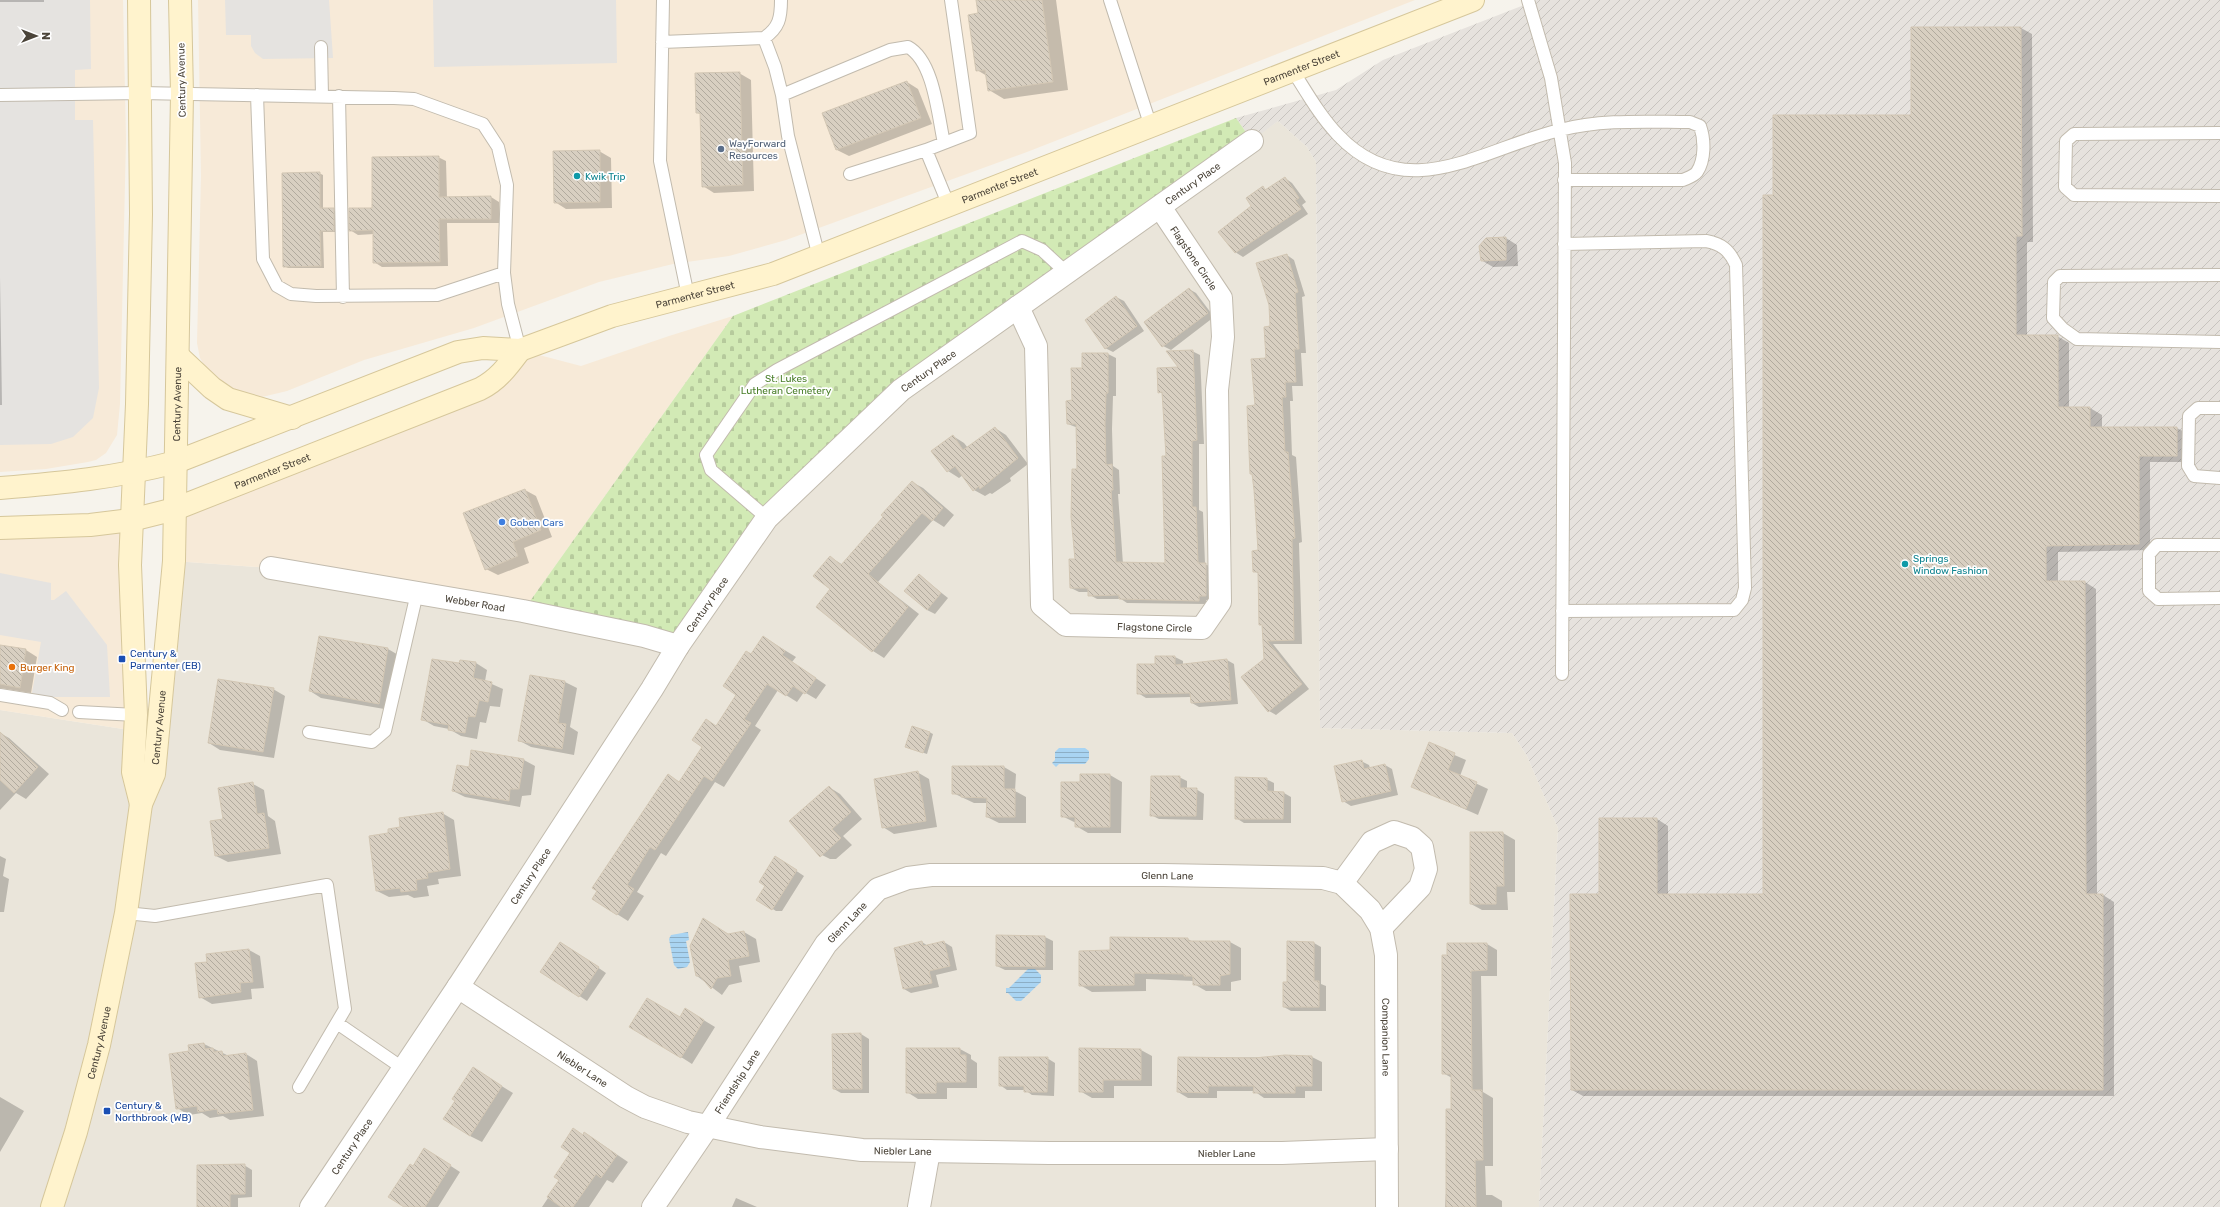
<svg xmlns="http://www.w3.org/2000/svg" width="2220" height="1207" font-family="Rubik,sans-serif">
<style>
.residential{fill:#eae5da}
.commercial{fill:#f7ead8}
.industrial{fill:url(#industrial-furrows)}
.cemetery{fill:url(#cemetery-stones)}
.parking{fill:#e5e3e0}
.water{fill:url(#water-rules)}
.shadow{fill:#0003}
.building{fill:url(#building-back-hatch);stroke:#d3c7b4}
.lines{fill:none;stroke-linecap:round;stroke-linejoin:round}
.lane-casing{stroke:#c2bbae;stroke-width:14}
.street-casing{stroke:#c2bbae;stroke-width:24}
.secondary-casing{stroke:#d6c79b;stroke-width:24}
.lane{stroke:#fff;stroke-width:12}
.street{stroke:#fff;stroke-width:22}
.secondary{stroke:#fff3cd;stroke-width:22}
.service-dot{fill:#5c6f8a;stroke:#fff;stroke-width:1.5}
.culture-dot{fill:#0f9aa8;stroke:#fff;stroke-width:1.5}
.shop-dot{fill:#3f7fe0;stroke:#fff;stroke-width:1.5}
.transit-dot{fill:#1a4fb4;stroke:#fff;stroke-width:1.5}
.food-dot{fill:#e8710a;stroke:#fff;stroke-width:1.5}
.labels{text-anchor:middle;stroke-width:3.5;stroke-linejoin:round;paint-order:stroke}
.street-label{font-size:10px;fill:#4b4439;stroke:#fff}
.service-label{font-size:10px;fill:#4e5e75;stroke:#fff;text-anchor:start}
.culture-label{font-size:10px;fill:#0d838f;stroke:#fff;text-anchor:start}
.park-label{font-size:10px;fill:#4a7f2a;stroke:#fff}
.shop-label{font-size:10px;fill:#366cbe;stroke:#fff;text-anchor:start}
.transit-label{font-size:10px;fill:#164399;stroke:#fff;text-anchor:start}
.food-label{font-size:10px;fill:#c56008;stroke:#fff;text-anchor:start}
</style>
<defs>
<pattern id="industrial-furrows" width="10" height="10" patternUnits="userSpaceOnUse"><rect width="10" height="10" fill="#e6e2dd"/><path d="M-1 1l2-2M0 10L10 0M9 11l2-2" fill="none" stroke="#c7c3be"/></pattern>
<pattern id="cemetery-stones" width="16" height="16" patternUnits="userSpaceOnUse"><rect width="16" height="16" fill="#d2eab5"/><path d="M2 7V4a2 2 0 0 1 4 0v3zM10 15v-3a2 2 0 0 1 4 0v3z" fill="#b6ca9c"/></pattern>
<pattern id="water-rules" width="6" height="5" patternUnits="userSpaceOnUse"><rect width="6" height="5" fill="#a9d4f2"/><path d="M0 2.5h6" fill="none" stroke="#8caec5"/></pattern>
<pattern id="building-back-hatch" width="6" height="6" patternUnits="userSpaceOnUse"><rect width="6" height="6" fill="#d8cfc1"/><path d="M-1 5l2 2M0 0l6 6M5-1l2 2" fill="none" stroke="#b1aa9e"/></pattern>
</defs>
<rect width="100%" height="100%" fill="#f6f3ec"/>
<path class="residential" d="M1278 121 1307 147 1316 162 1320 728 1512 733 1527 756 1558 828 1539 1207H0V710L136 731 141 803 174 561 271 568 523 611 767 518 901 390Z"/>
<path class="commercial" d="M0 0H123L126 139 120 404 117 435 106 453 96 460 88 462 46 469 0 472Z
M198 0H1415L1027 152 786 240 729 256 673 264 599 282 474 328 364 360 287 391 262 397 234 392 207 370 200 358 197 343 201 176Z
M733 316 523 611 271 568 174 561 175 509 480 389 520 350 581 366 669 336Z
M131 520 136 731 0 710V528Z"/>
<path class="industrial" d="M1537 0H2220V1207H1539L1558 828 1527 756 1512 733 1320 728 1316 162 1307 147 1278 121 1252 141 1236 118 1336 90 1383 60Z"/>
<path class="cemetery" d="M1236 118 1252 141 832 454 678 646 523 611 733 316Z"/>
<path class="parking" d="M0 0H90L91 69 75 70V120H93L99 388 93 418 73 437 51 444 0 445Z
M225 0H329L333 58 263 59 255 53 251 46V35H226Z
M433 0H616L617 63 434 67Z
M0 573 51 583V600H54L66 591 107 645 110 697H50L32 693 41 642 0 635Z"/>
<path class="water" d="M1059 748H1085L1089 751V759L1085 764H1059L1056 767 1052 763 1055 760V752Z
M688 932 689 940 686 941 690 962 687 967 678 969 674 965 669 939 671 935Z
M1028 969H1035L1041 975V982L1021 1001H1016L1008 993H1006V988H1009Z"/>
<path class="shadow" d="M0 0H44V2H0Z
M977 0H1056L1068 90 1004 99 989 90 987 76 977 70 979 14Z
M2021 28 2032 34 2033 242H2027V336H2057L2069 343V408H2090L2102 415V428H2177L2188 434V462H2150V550L2058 552V582H2085L2096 589 2097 895H2103L2114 902V1096H1583L1572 1090 1600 895 1657 819 1668 826V895H1764L1774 196 1912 116Z
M739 73 751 80 754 191 714 193 703 186 701 114 697 113Z
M907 82 918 89 932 124 849 156 837 150 823 114Z
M599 151 611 158 612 208 566 209 555 202Z
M438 157 446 161 447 198 491 197 499 202V223H447L448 266 382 267 374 262V234L358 235 350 230 373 209Z
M319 173 323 175V209L337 211V232H323L324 268H288L284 266Z
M1285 178 1292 183 1306 202 1302 205 1308 214 1243 257 1235 252 1252 206 1263 188 1267 190Z
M1506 238 1517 245 1518 266 1493 267 1481 260Z
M1287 255 1294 260 1305 296 1302 297 1306 353H1301L1303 386H1292L1293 401H1290L1292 455 1296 457 1302 542 1299 543 1302 644H1273L1309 689 1276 715 1269 711 1263 626 1260 624 1259 574 1254 571 1259 551 1253 475 1251 474 1256 406Z
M0 277 2 405H0Z
M1189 289 1196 293 1214 317 1171 350 1163 346Z
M1116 297 1124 301 1144 331 1113 352 1105 348Z
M1192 351 1200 355 1204 444H1199V510L1203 512 1205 564 1213 568 1214 600H1206V604L1127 603 1121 599H1097L1090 595V592H1079L1071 588 1076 560 1078 428 1068 424 1084 369V354H1108L1116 358V396H1113L1112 429 1113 466 1119 470 1120 494H1118L1123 564H1166L1167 457 1163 394 1159 392Z
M995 428 1006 435 1028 464 1010 478 1011 481 992 494 990 493 985 496 974 490 963 475 959 478 948 471 953 436 964 443 968 448Z
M912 482 923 488 954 515 944 527 933 520 878 582 919 614 884 658 873 651 831 589 830 557 843 565 884 517Z
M525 490 536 496 552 537 524 548 529 563 498 575 486 569Z
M919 575 948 598 935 614 927 610Z
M319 637 388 649 400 656 390 710 321 698 310 691Z
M763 637 796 657 792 662 826 685 816 699 804 692 797 702 778 690 755 726 761 730 724 787 715 782 666 856 661 853 637 892 644 896 628 921 593 899 668 776 680 782 737 695 751 655Z
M0 646 26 650 37 657 31 693 0 688Z
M1156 657H1175L1183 661V665L1227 660 1234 664 1238 704 1199 707 1192 703 1191 697 1146 698 1138 693 1156 666Z
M476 663 487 670 485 681 503 689 500 707 490 706 486 723 480 722 477 739 461 736 449 729 434 726 422 719 460 665Z
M531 676 565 682 577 688 570 727 578 732 574 755 531 747 520 741Z
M273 689 285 696 274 758 220 750 209 743Z
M929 732 933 734 927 754 906 747Z
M0 733 9 738 49 774 26 799 16 793 0 810Z
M1429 744 1466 760 1460 776 1488 789 1478 815 1412 786Z
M472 751 524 760 535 766 531 795 522 796 520 807 465 797 453 791 469 768Z
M1361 761 1369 765 1370 768 1385 765 1392 769 1398 795 1351 806 1343 801Z
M953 767H1004L1016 774 1015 791 1026 797V823H999L987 817 988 803H974L953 793Z
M917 772 929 779 937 827 894 834 883 827Z
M1081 775H1110L1122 782 1121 833H1088L1076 826V823L1062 816 1081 783Z
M1179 777 1187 781V789H1196L1204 794 1203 820 1159 819 1151 815Z
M1266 779 1274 783V792L1284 793 1291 797V823H1244L1236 818Z
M253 784 264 790 268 816 275 821 281 854 228 862 216 856 224 820Z
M829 787 840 794 862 819 843 836 852 845 836 859H830L818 853Z
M442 813 454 820 461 876 438 879 439 884 427 886 429 896 414 898 408 895 389 897 377 891 390 834Z
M1471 833H1503L1515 840V892H1507L1508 910H1482L1471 904Z
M0 856 6 859 3 876 9 879 4 912H0Z
M783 862 804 876 782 911H776L768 906 766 886Z
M744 932 756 939 760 962 739 966 742 982 729 985 722 995 697 976 729 935Z
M997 936 1045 937 1053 941V970H1005L997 966Z
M1111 938 1188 939 1193 942H1230L1241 948V980L1231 982V991H1206L1194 984V981L1146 979V991L1092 992 1080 985 1111 951Z
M922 942 928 946 944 942 952 947 957 970 936 975 939 987 911 993 904 989Z
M1314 943 1321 947V984L1326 986V1011H1291L1284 1007 1288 983Z
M1487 944 1497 950V976H1481L1483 1092 1493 1098V1166H1485L1486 1195H1492L1502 1201V1207H1445L1452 1110V1078L1443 1073 1448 956Z
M568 947 606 973 587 1001 542 971Z
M249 950 260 956 264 988 251 989 252 999 212 1004 200 997 208 963Z
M697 1016 715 1027 692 1064 681 1057 680 1018Z
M861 1034 869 1039V1093H841L834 1089 833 1035Z
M204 1044 229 1056 246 1054 257 1061 264 1116 230 1120 223 1116 210 1118 202 1113 189 1115 177 1108 190 1052Z
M907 1049H960L971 1055V1059L977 1063V1088H947V1099H918L907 1092Z
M1141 1050 1152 1056V1086H1114V1098H1092L1080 1091Z
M1312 1057 1322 1062V1091H1305V1098H1264L1254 1091H1217V1098H1188L1178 1092V1058Z
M1047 1058 1055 1063 1054 1096 1032 1095 1025 1090H1007L1000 1085Z
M484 1075 513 1093 482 1142 470 1136Z
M0 1097 24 1111 0 1152Z
M585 1133 628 1162 613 1183 607 1180 589 1207H542L560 1180Z
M434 1155 460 1172 438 1207H404L413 1167Z
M244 1165 252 1170V1197L238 1198V1207H198Z
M736 1198 757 1207H732Z"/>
<path class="building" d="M976 0H1042L1053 82 988 91 985 70 976 71 968 15 978 13Z
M1911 27H2021L2022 236H2016V335H2058V407H2090V427H2177V456H2139V544L2046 546V581H2085L2086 894H2103V1090H1571L1570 894H1599V818H1657V894H1763V195H1773V115H1911Z
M740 72 743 185 702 187 700 113H696L695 73Z
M907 81 921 118 836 150 822 113Z
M600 150V202L554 203 553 151Z
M439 156V197L491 196V219H439L440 262 373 263V230L349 231V208H372V157Z
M320 172V208H334V231H320L321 266 283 267 282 173Z
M1285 177 1299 198 1295 200 1301 209 1235 253 1218 232 1251 206 1246 198 1263 186 1265 190Z
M1506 237V260L1481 261 1479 246 1486 238Z
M1287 254 1298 292 1295 293 1299 349H1294L1296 382H1285L1286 397H1282L1285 452H1288L1295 538 1292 539 1294 640 1267 641 1302 684 1268 712 1241 677 1264 659 1262 625H1259L1258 572H1253L1252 551 1258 550 1254 490 1252 474H1250L1247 406 1255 405 1251 359 1266 358 1264 327 1270 326 1269 305 1256 263Z
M1189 288 1208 313 1162 347 1144 322Z
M1116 296 1137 326 1105 349 1085 320Z
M1193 350 1197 440 1192 441V507H1196L1198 563H1206V596H1199V601L1119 599V595L1088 596V588H1070L1069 559H1075L1071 517 1072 469H1077L1076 424H1067L1066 401 1072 400 1071 368H1082V353H1108V393H1106L1105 424 1106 465 1112 464 1113 490H1111L1116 562 1165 563 1162 456H1166L1162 392 1158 393 1157 368 1178 367 1166 351Z
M995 427 1018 458 980 489 979 486 973 491 955 466 947 472 931 451 953 435 963 450Z
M912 481 943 508 932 521 922 513 868 574 908 607 872 652 816 607 830 589 813 576 830 556 841 565 883 517 881 515Z
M525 489 541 530 513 542 518 556 485 570 463 513Z
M919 574 941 593 927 610 904 591Z
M319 636 388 648 379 704 309 691Z
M763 636 785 651 782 655 816 678 805 694 793 686 786 696 767 684 744 719 751 723 712 781 704 776 655 850 650 847 627 885 634 889 617 915 592 899 597 891 592 888 668 774 679 782 702 747 692 740 706 719 716 726 736 695 723 686 746 651 751 654Z
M0 645 26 649 20 688 0 684Z
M1155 656H1175V665L1227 659 1231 700 1191 703 1190 693 1137 694V664H1155Z
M432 659 459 663 460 660 476 662 473 678 492 682 488 702 479 700 475 717 468 716 465 733 448 730 449 725 421 720Z
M530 675 565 681 558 723 566 724 562 749 518 741Z
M218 679 274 688 263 752 208 743Z
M912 726 930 732 923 753 905 747Z
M0 732 38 767 14 793 0 780Z
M1429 742 1455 753 1448 770 1477 782 1466 809 1411 787Z
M471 750 524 759 519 789H510L509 801 452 791 457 765 469 767Z
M1362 760 1364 769 1385 764 1391 791 1342 802 1334 766Z
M952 766H1004V789H1015V817H986L987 798 961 797V794H952Z
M918 771 926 821 882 828 874 779Z
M1080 774H1110V827H1075V817H1061V782H1080Z
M1151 776H1180V788H1197L1196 816H1150Z
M1235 777 1267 778V791L1284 792 1283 819H1235Z
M253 782 257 814 264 813 269 848 215 856 210 821 223 819 218 788Z
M829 786 851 812 832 829 841 838 820 857 789 821Z
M443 812 450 869 427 873 428 878 416 880 417 890 401 892 400 888 376 891 369 836 388 833V829L400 827 399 818Z
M1470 832H1503L1504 886H1496V904H1470Z
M775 856 797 870 772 910 756 900 765 886 759 882Z
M703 918 728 934 744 931 749 956 728 960 731 976 717 978 711 989 700 976H696L690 946Z
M996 935 1045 936V967L996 966Z
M1110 937 1188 938V941H1230V974L1220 976V985H1193V976H1184V974L1134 973V985L1079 986V951L1110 950Z
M922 941 923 946 944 941 950 966 929 971 932 983 903 989 894 948Z
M1287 941 1314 942V981H1319V1007H1283V982H1287Z
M560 942 599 967 579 997 540 972Z
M1447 943H1487V970L1471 971 1472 1090H1482L1483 1160H1475L1476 1207H1446V1109H1451V1074H1442V955H1447Z
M249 949 253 982 240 983 241 992 199 998 195 963 207 962 206 954Z
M647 998 680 1017 685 1008 704 1020 681 1058 629 1027Z
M861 1033 862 1089H833L832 1034Z
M204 1043 205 1049 213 1048 214 1052 222 1051 223 1056 246 1053 253 1110 218 1114 217 1109 198 1112 197 1106 176 1109 169 1054 189 1051 188 1045Z
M906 1048H960V1055H966V1082H936V1093H906Z
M1079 1048 1141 1049V1080H1103V1092H1079Z
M1285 1055 1312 1056V1086H1295V1093H1253L1254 1086H1208V1093L1177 1092 1178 1057 1254 1058Z
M999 1057H1048L1047 1092H1024V1086H999Z
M473 1067 502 1086 470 1136 443 1119 455 1101 452 1099Z
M573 1128 583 1135 584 1132 617 1155 601 1178 596 1174 573 1207H561L547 1197 559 1180 554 1177 570 1153 561 1147Z
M424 1148 451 1165 425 1207H404L388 1197 410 1164 413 1166Z
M245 1164V1194H230V1207H197V1165Z"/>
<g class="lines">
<g class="lane-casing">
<path id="lane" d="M663 0 660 161 688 296
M1110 0 1151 127
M1528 0 1551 78 1565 163 1562 674
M764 38 775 67 782 95 788 136 819 257
M662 42 764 38C779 28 781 18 781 0
M321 47 322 96
M1293 71C1307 93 1320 116 1338 135 1407 208 1483 148 1560 130 1603 119 1647 122 1690 122L1700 126C1705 140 1705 160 1697 172 1694 176 1687 178 1683 180H1564
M0 95 141 93 394 98 414 99 483 124 498 147 507 185 504 273 508 304 520 350
M257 95 263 259 277 286 291 294 316 296 437 295 504 273
M782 95 890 50 908 47C934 61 938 116 944 143
M339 96 343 297
M2220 133 2074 134 2066 141 2065 187 2074 195 2220 196
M926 150 949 206
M850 174 926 150 970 133 951 0
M2220 275 2060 276 2054 282 2053 318 2063 329 2077 339 2220 342
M2220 408H2198L2189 416 2188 466 2194 476 2220 478
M767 518 711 470 706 455 755 384 777 370 1022 241 1042 250 1067 273
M2220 545H2157L2149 554V591L2158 599 2220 598
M1562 611 1734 610 1742 600 1745 588 1736 265C1729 250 1722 244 1706 241L1564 244
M0 695 50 703 62 710
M79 712 136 715
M309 732 372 742 385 731 417 593
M126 913 155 916 327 885 345 1009 299 1087
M337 1023 404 1069"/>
</g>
<g class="street-casing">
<g id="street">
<path id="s1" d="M1018 307 1036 346 1042 605 1066 625 1202 628 1220 602 1217 390 1223 337 1221 298 1160 207"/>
<path id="s2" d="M271 568 523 611 644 636 678 646"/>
<path d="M1342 883 1372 842 1394 832 1412 838 1422 847 1426 869 1420 887 1381 928"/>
<path id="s3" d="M458 987 626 1097 645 1107 688 1122 760 1137 862 1150 1050 1153H1282L1387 1149"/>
<path id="s4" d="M311 1207 458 987 652 689 678 646 767 518 901 390 1252 141"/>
<path id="s5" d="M653 1207 708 1126 826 944 878 889 908 878 931 875H1163L1323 878 1342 883 1370 910 1381 928 1386 955 1387 1207"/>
<path d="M919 1207 929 1151"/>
</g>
</g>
<g class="secondary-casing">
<g id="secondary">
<path d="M139 0 141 214 137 404 130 565 136 715 133 772 141 804"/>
<path d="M178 356 212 388 228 399 292 418"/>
<path id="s6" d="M0 488C63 483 115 478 176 462L458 352 483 348 520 350 612 316 773 274 1473 0"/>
<path id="s7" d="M0 528 90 525 131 520 175 509 480 389C498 380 508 366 520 350"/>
<path id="s8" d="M52 1207 76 1132 99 1045 126 913 141 804 154 774 174 561 182 94 180 0"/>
</g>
</g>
<use href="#lane" class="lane"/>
<use href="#street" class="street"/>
<use href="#secondary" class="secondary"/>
</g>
<circle class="service-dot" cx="721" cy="149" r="4"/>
<g class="culture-dot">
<circle cx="577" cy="176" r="4"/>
<circle cx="1905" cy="564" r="4"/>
</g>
<circle class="shop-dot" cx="502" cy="522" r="4"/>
<g class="transit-dot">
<rect x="118" y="655" width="8" height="8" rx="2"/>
<rect x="103" y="1107" width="8" height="8" rx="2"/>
</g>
<circle class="food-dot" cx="12" cy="667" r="4"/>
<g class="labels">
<g class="street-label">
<text dy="4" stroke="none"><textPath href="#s6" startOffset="1375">Parmenter Street</textPath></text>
<text transform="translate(181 80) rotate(-91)" y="4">Century Avenue</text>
<text dy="4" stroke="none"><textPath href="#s4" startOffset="1369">Century Place</textPath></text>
<text dy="4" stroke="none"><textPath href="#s6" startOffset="1051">Parmenter Street</textPath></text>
<text transform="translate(1194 258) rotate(56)" y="4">Flagstone Circle</text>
<text dy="4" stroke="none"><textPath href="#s6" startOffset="727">Parmenter Street</textPath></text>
<text dy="4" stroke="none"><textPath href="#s4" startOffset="1045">Century Place</textPath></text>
<text dy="4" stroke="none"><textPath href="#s8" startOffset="817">Century Avenue</textPath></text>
<text dy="4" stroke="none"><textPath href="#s7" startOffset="281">Parmenter Street</textPath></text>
<text dy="4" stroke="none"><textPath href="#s2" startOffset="207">Webber Road</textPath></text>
<text dy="4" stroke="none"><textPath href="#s4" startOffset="721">Century Place</textPath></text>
<text dy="4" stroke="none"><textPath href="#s1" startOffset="422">Flagstone Circle</textPath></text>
<text dy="4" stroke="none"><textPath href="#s8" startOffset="493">Century Avenue</textPath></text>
<text dy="4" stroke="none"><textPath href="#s5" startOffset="682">Glenn Lane</textPath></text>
<text dy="4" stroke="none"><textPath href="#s4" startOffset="397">Century Place</textPath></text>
<text dy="4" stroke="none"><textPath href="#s5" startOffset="345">Glenn Lane</textPath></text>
<text dy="4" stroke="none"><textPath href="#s5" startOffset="1027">Companion Lane</textPath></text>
<text dy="4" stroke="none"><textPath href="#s8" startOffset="171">Century Avenue</textPath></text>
<text dy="4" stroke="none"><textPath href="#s3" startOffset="149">Niebler Lane</textPath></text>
<text dy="4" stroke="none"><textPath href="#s5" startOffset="151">Friendship Lane</textPath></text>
<text dy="4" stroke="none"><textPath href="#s4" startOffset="73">Century Place</textPath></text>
<text dy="4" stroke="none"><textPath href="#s3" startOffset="485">Niebler Lane</textPath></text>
<text dy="4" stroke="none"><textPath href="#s3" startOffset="809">Niebler Lane</textPath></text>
</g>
<g class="service-label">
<text x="729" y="147">WayForward<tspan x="729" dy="12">Resources</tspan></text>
</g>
<g class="culture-label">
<text x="585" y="180">Kwik Trip</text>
<text x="1913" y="562">Springs<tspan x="1913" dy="12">Window Fashion</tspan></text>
</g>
<g class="park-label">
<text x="786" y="382">St. Lukes<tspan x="786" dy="12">Lutheran Cemetery</tspan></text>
</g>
<g class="shop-label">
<text x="510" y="526">Goben Cars</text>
</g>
<g class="transit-label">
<text x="130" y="657">Century &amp;<tspan x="130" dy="12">Parmenter (EB)</tspan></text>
<text x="115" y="1109">Century &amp;<tspan x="115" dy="12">Northbrook (WB)</tspan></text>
</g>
<g class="food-label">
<text x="20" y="671">Burger King</text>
</g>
</g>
<g transform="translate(36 36) rotate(90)" stroke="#ffffff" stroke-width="3" paint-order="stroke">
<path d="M0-3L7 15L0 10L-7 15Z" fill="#4b4439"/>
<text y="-6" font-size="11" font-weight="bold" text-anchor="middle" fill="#4b4439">N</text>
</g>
</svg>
